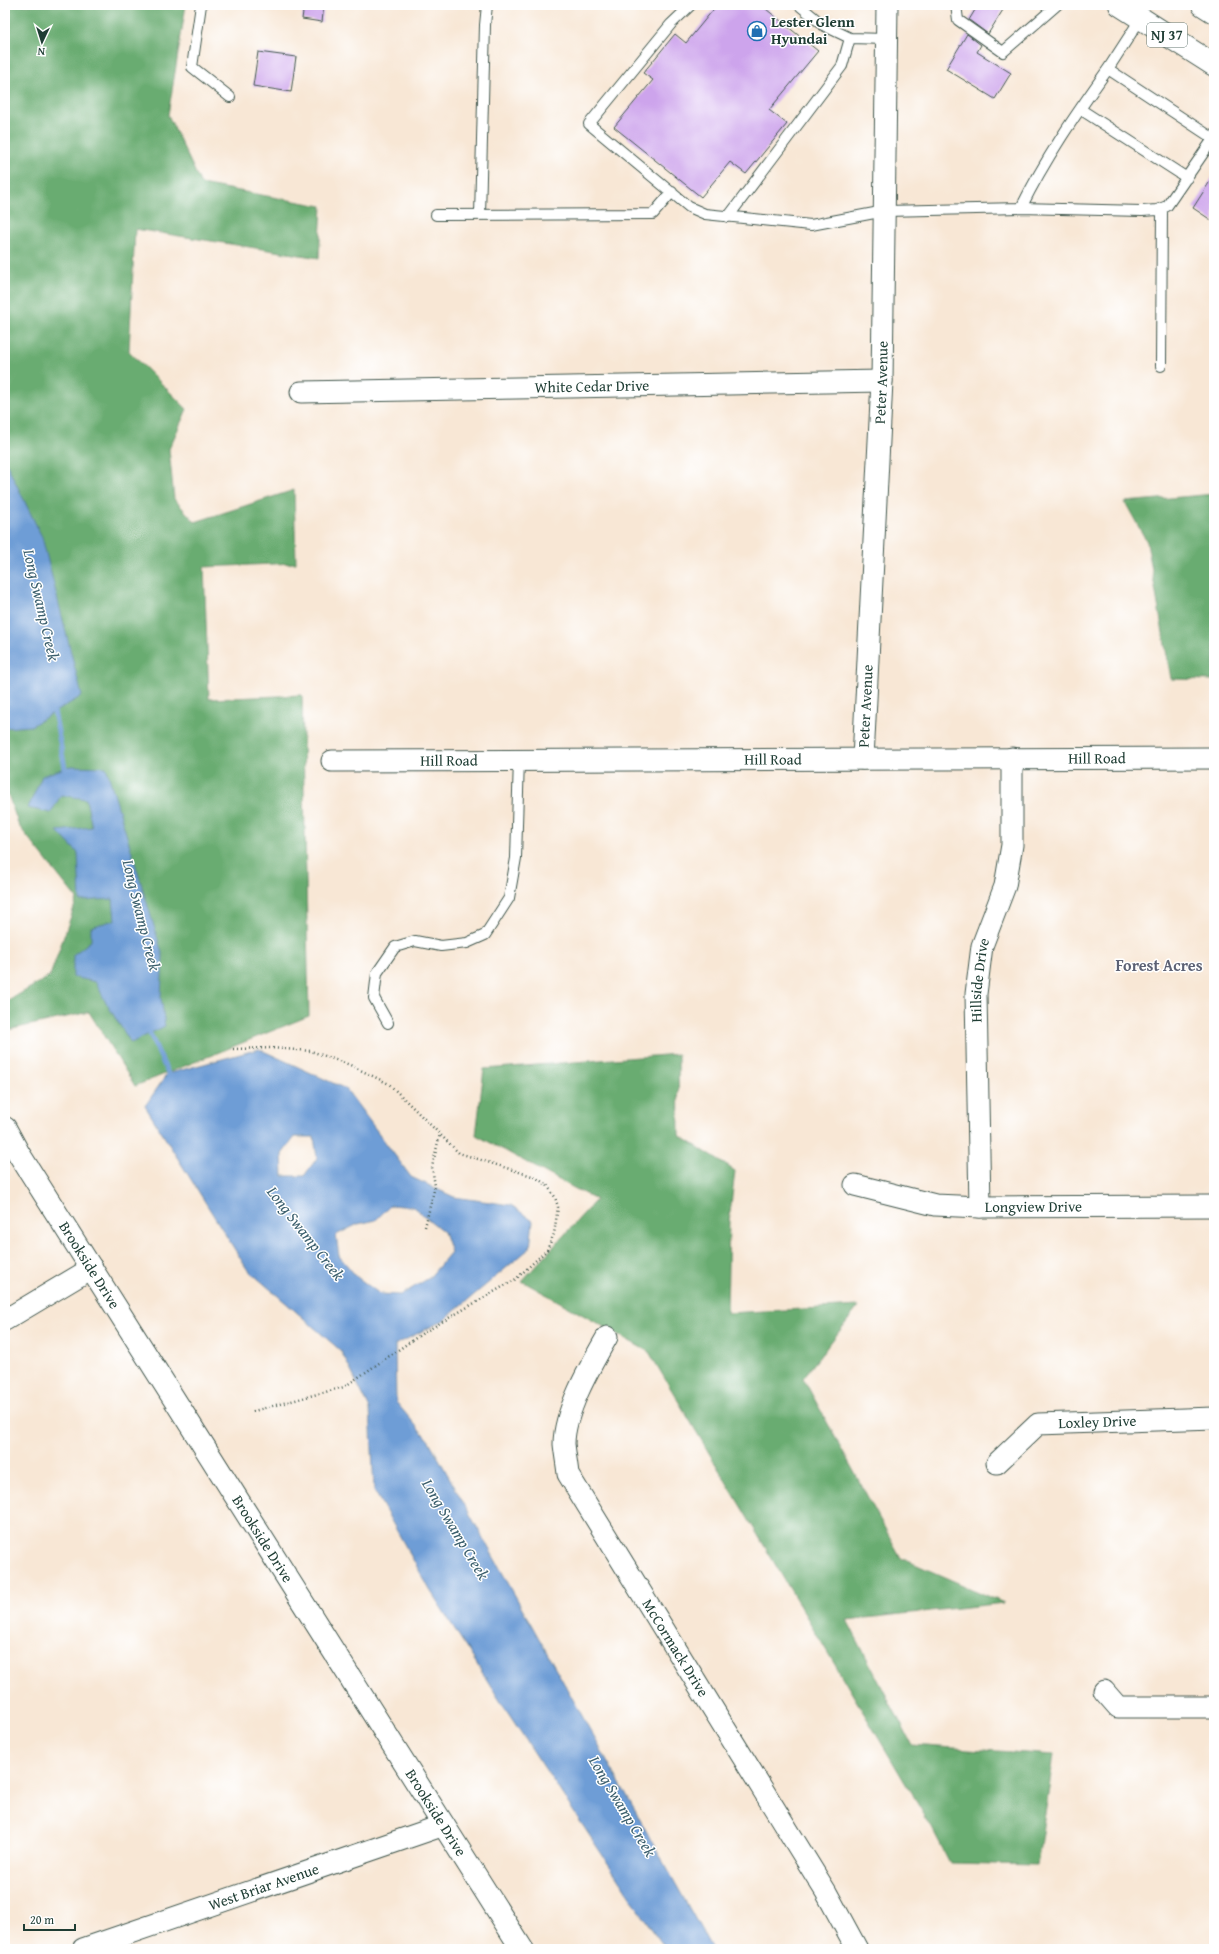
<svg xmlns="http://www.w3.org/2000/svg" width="1219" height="1954" font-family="'Gentium Book Plus',serif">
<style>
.forest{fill:#69ac71;stroke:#447452}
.water{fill:#6e9dd6;stroke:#466d85;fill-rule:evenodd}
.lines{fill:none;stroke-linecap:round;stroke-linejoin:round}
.stream{stroke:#6e9dd6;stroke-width:5}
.building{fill:#cda4ec}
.lane-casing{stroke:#40564c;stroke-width:12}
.street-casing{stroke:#40564c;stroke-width:23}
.secondary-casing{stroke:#40564c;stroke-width:24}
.highway-casing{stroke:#40564c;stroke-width:24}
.path{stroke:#40564c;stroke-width:2.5;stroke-dasharray:1 3;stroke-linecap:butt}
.lane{stroke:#fff;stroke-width:10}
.street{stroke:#fff;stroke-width:21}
.secondary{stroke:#fff;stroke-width:22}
.highway{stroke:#fff;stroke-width:22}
.labels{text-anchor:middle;stroke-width:3;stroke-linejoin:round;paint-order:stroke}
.shield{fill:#fff;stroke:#627771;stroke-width:1}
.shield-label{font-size:14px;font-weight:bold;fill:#1f3d34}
.poi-label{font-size:15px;font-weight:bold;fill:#1f3d34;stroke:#fff;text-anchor:start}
.street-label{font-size:15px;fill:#1f3d34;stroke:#fff}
.water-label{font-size:16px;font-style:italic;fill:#3b5f6d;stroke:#fff}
.neighbourhood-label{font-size:16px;font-weight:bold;fill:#5c6174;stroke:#fff}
</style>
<rect width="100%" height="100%" fill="#fff"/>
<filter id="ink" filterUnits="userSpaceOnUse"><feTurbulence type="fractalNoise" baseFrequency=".025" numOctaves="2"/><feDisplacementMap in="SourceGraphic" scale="8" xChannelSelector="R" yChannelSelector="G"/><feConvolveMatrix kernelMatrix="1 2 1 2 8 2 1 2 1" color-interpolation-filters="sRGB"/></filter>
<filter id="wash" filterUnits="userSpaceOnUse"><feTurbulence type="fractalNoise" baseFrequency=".012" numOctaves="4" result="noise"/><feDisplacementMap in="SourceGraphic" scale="16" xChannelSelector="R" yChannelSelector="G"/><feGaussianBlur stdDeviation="0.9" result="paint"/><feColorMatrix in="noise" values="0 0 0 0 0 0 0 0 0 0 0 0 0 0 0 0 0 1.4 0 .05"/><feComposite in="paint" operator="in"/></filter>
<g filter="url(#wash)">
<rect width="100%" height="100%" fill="#f8e7d5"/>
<path class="forest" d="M5 5H186L168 115 201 184 322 206 319 258 135 229 129 351 187 409 169 449 174 499 195 522 294 490 296 563 204 567 209 699 302 695 309 1016 135 1086 89 1012 8 1030 6 1002 50 976 77 899 19 826 5 786Z
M1214 494V680L1171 679 1147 542 1125 502Z
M678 1054 679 1135 735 1171 729 1222 727 1313 859 1306 803 1378 901 1558 1004 1603 847 1620 912 1745 1054 1755 1037 1865 950 1863 932 1828 649 1352 522 1281 596 1200 476 1135 484 1069Z"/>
<path class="water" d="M5 461 42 537 82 696 31 726 5 728Z
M70 766 106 767 163 956 161 997 165 1026 131 1043 105 1001 96 982 73 977V955L91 941V927L115 920 113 899 80 901 78 853 57 831 92 827 86 799 61 795 51 813 28 808 42 776Z
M259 1049 346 1089 411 1177 454 1197 511 1205 533 1221 530 1248 444 1320 395 1345 396 1402 429 1441 712 1949H666L651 1928 504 1707 430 1590 374 1490 370 1409 341 1351 247 1269 145 1106 167 1074ZM295 1137H314L317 1158 304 1176H283L282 1154ZM391 1205 413 1207 444 1232 451 1252 429 1278 401 1295 380 1294 357 1277 339 1256 336 1235 358 1224 376 1220Z"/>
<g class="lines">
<path class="stream" d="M53 706 65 768 71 772
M149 1027 150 1034 170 1078"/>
</g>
<g id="blocks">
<path class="building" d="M304 5H324L322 22 302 19Z
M717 5H761L818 51 769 110 787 124 746 174 730 162 701 197 614 127 653 80 643 73 675 34 686 43Z
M978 5H1006L988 34 969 20Z
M967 34 981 45 977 52 1011 73 995 99 946 69Z
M258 52 296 57 291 92 253 86Z
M1214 175V222L1193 208Z"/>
</g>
</g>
<g filter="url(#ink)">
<use href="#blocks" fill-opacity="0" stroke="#40564c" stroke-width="1"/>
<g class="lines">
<g class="lane-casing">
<path id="lane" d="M201 5 192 67 230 97
M691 5 671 24 589 124 689 207 705 214 811 225 885 211 1021 208C1045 159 1076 114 1108 69
M799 5 823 25 850 38 886 39
M956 5 958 20 1003 52 1057 5
M1141 18 1108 69 1214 139
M1080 109 1187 178
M1021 208 1142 211 1157 210 1167 206 1213 139
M436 215 653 214 672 192
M480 215 485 25 487 5
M728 217 842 66 850 38
M1161 366 1162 208
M388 1023 374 998 377 973 395 947 415 941 441 946 467 943 485 935 509 898 516 858 519 759"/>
</g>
<g class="street-casing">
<g id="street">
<path id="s1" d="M301 392 882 381"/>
<path id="s2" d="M863 759 882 381 887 5"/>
<path id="s3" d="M332 761 1214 758"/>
<path id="s4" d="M855 1185 935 1205 980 1207 1214 1206"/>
<path id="s5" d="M980 1207 976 994 982 946 1005 886 1012 845V758"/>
<path d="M5 1320 92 1268"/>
<path id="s6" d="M607 1337C591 1365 564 1411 564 1444 565 1454 567 1464 568 1474L826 1892 857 1949"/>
<path id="s7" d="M997 1463 1038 1424 1214 1418"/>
<path d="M1104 1691 1118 1707H1214"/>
<path id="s8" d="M83 1949 444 1825"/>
</g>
</g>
<g class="secondary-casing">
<g id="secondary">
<path id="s9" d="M5 1128 19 1154 522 1949"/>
</g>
</g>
<g class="highway-casing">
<path id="highway" d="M1120 5 1214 65
M1203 5 1214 12"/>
</g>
<path class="path" d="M233 1049 271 1048 311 1051 350 1065 389 1084 459 1153 535 1177 547 1185 555 1197 558 1207 554 1234 547 1250 516 1279 423 1333 344 1387 250 1412
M425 1227 435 1186 432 1167 440 1134"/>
<use href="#lane" class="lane"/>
<use href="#street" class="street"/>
<use href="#secondary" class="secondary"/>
<use href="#highway" class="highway"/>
</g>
</g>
<defs>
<g id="shop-ring" transform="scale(1)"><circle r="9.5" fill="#fff" stroke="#1f6fb2" stroke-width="1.5"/><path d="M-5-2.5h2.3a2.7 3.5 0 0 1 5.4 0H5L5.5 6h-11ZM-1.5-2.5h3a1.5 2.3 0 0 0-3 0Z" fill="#1f6fb2"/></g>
</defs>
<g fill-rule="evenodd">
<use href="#shop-ring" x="757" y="31"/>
</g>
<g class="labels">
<rect class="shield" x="1147" y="23" width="40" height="24" rx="3"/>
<g class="shield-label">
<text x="1167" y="40">NJ 37</text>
</g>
<g class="poi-label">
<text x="771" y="27">Lester Glenn<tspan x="771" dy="17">Hyundai</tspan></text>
</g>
<g class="street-label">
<text dy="5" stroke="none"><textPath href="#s2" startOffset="377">Peter Avenue</textPath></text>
<text dy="5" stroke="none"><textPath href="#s1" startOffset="291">White Cedar Drive</textPath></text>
<text dy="5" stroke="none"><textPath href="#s2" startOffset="53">Peter Avenue</textPath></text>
<text dy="5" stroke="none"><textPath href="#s3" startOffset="765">Hill Road</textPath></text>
<text dy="5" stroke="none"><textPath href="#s3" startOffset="441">Hill Road</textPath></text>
<text dy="5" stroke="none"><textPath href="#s3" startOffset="117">Hill Road</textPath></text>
<text dy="5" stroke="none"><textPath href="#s5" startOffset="227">Hillside Drive</textPath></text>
<text dy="5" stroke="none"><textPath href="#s4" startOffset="181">Longview Drive</textPath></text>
<text dy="5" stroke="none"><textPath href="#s9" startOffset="161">Brookside Drive</textPath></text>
<text dy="5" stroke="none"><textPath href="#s7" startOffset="116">Loxley Drive</textPath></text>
<text dy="5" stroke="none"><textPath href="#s9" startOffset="485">Brookside Drive</textPath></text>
<text dy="5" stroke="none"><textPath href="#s6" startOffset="351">McCormack Drive</textPath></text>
<text dy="5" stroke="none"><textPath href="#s9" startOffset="809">Brookside Drive</textPath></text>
<text dy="5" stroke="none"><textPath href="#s8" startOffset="191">West Briar Avenue</textPath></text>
</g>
<g class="water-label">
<text transform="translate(42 605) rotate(77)" y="6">Long Swamp Creek</text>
<text transform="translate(142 915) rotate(76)" y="6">Long Swamp Creek</text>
<text transform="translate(306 1233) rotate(52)" y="6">Long Swamp Creek</text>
<text transform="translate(456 1529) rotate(59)" y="6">Long Swamp Creek</text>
<text transform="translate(623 1806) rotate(59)" y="6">Long Swamp Creek</text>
</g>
<g class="neighbourhood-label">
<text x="1159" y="971">Forest Acres</text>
</g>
</g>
<rect width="1219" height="1954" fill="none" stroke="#fff" stroke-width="20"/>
<g transform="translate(42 42) rotate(184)" stroke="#ffffff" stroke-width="3" paint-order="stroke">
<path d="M0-3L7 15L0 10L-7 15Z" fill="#1f3d34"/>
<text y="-6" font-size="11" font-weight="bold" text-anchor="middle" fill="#1f3d34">N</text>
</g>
<path d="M24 1924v6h51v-6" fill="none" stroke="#1f3d34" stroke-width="2"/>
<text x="30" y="1924" font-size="12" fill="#1f3d34" stroke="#ffffff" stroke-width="3" paint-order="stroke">20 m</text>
</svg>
